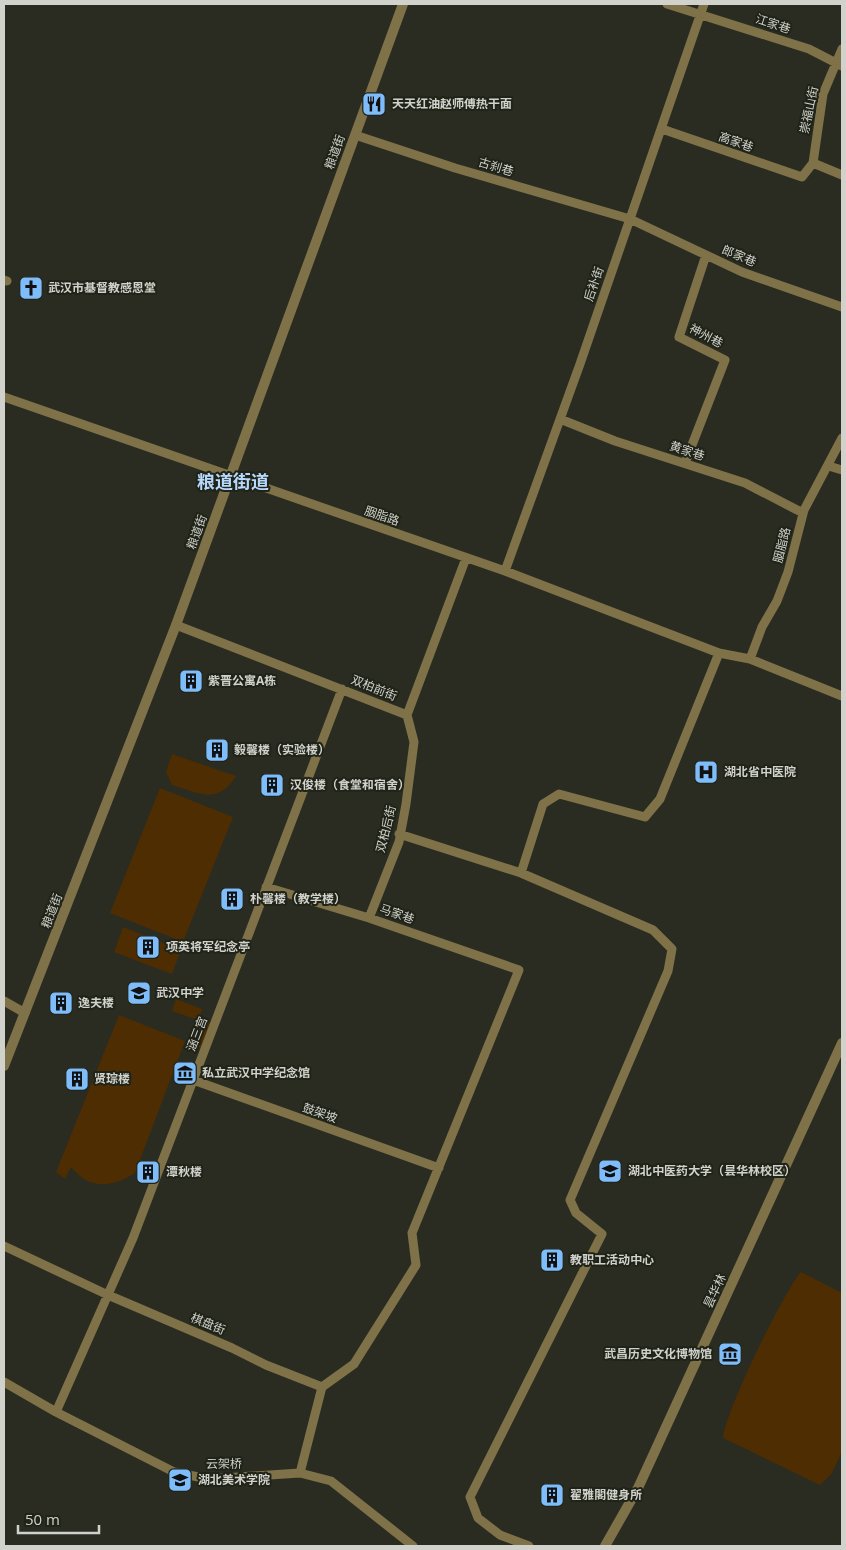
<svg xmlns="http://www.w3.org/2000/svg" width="846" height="1550" font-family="'Open Sans','Noto Sans SC',sans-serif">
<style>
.green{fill:#4d2d01}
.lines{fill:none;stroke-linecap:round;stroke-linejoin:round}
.minor{stroke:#7f7248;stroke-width:9}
.tertiary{stroke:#7f7248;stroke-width:10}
.labels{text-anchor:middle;stroke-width:4;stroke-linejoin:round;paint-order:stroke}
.street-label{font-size:12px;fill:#d0d2cb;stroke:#202318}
.poi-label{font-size:12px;font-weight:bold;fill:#d0d2cb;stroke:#202318;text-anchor:start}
.district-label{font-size:18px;font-weight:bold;fill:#b7d9fc;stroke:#202318}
</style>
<rect width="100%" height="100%" fill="#2a2c22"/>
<path class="green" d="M172 754 236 776C217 806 200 793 172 785L166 772Z
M160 788 233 817 183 942 110 913Z
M123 927 181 950 172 974 114 952Z
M176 999 202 1009 199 1020 214 1024 204 1049 191 1044 198 1020 172 1011Z
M119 1015 185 1041 135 1173C112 1188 89 1190 71 1167L65 1179 56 1172Z
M801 1272 842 1293V1451L832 1473 820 1485 723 1438C724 1414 784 1291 801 1272Z"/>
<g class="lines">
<path class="minor" d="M667 4 809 49 842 66
M662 129 802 177 813 163 823 94 842 49
M355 135 455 168 630 219 742 272 842 307
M813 163 842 175
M4 280 7 281
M4 397 505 571 719 653 750 659 842 696
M560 419 615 441 745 483 803 513
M685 463 725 360 679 337 706 255
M832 467 842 470
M505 571 580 364 704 4
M176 625 407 715
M750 659 762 627 777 601 788 572 804 510 842 438
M407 715 466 558
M399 834 521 873 653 930 672 949 668 971 570 1200 576 1213 602 1234 470 1497 478 1518 500 1535 529 1546
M521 873 543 804 559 794 645 817 660 799 719 653
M266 887 369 918 519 970 412 1233 416 1265 354 1364 322 1387
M369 918 399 842 406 804 414 742 407 715
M4 1001 25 1013
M193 1080 439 1168
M4 1246 108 1295 232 1348 266 1365 322 1387 300 1473
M4 1382 56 1412 174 1472 208 1479 300 1473 331 1481 413 1546
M56 1412 133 1238 342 689"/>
<path class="tertiary" d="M4 1066 176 625 403 4
M605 1546 638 1488 842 1043"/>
</g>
<defs>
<g id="restaurant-square" transform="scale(1.25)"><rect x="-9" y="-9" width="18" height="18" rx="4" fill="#7fbdfa" stroke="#202318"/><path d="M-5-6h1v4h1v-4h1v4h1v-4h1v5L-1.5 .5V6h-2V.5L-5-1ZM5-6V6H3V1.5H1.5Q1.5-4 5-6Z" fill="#111"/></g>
<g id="church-square" transform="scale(1.25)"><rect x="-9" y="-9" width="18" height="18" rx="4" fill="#7fbdfa" stroke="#202318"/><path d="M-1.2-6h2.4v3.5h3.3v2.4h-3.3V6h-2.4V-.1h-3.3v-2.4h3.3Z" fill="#111"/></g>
<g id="building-square" transform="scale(1.25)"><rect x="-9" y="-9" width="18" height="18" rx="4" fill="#7fbdfa" stroke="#202318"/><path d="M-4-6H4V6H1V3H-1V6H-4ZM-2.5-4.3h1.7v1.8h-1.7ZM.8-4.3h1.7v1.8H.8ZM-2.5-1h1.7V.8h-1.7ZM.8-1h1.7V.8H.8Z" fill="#111"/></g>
<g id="hospital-square" transform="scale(1.25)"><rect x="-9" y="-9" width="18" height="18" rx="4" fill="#7fbdfa" stroke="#202318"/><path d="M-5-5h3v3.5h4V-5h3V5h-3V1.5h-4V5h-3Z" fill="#111"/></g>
<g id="school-square" transform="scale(1.25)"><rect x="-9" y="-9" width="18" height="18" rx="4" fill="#7fbdfa" stroke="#202318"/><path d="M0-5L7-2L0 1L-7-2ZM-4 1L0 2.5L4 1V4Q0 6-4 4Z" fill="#111"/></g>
<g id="museum-square" transform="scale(1.25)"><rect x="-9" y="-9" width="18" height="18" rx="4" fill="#7fbdfa" stroke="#202318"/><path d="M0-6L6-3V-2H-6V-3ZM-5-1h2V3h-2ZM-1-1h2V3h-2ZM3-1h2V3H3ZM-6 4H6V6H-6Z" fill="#111"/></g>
<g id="university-square" transform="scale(1.25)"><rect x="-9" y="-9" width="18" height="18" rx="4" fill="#7fbdfa" stroke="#202318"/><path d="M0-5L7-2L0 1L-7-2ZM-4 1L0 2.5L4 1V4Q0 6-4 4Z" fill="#111"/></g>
</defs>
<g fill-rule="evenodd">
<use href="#restaurant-square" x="374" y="104"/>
<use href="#church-square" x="31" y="288"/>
<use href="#building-square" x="191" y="681"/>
<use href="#building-square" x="217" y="750"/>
<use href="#hospital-square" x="706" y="772"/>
<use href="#building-square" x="272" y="785"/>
<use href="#building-square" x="232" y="899"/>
<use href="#building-square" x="148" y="947"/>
<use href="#school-square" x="139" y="993"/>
<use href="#building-square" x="61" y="1003"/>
<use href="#museum-square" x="185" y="1073"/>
<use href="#building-square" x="77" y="1079"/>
<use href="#university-square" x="610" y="1171"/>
<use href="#building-square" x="148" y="1172"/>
<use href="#building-square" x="552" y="1260"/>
<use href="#museum-square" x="730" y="1354"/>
<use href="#university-square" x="180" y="1480"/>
<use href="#building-square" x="552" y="1495"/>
</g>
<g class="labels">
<g class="street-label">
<text transform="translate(773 24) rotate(18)" y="4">江家巷</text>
<text transform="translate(809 110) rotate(-78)" y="4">崇福山街</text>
<text transform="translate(736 142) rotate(19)" y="4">高家巷</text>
<text transform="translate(335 152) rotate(-70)" y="4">粮道街</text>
<text transform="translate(496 167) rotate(17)" y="4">古刹巷</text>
<text transform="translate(739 256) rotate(23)" y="4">郎家巷</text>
<text transform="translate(594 284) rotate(-71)" y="4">后补街</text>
<text transform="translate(706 336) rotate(28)" y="4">神州巷</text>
<text transform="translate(687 451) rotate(18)" y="4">黄家巷</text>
<text transform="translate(382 516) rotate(19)" y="4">胭脂路</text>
<text transform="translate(197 532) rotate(-70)" y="4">粮道街</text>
<text transform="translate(782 545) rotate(-76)" y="4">胭脂路</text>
<text transform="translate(374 688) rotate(22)" y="4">双柏前街</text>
<text transform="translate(386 829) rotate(-76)" y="4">双柏后街</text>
<text transform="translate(52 911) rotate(-69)" y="4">粮道街</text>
<text transform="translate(397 914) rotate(19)" y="4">马家巷</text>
<text transform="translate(197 1034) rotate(-69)" y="4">涵三宫</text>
<text transform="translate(320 1113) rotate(19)" y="4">鼓架坡</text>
<text transform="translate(715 1291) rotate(-65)" y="4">昙华林</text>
<text transform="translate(208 1324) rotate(23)" y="4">棋盘街</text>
<text transform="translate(224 1464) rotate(-1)" y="4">云架桥</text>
</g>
<g class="poi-label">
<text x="392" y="108">天天红油赵师傅热干面</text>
<text x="48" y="292">武汉市基督教感恩堂</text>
<text x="208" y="685">紫晋公寓A栋</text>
<text x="234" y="754">毅馨楼（实验楼）</text>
<text x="724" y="776">湖北省中医院</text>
<text x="290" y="789">汉俊楼（食堂和宿舍）</text>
<text x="250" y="903">朴馨楼（教学楼）</text>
<text x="166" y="951">项英将军纪念亭</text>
<text x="156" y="997">武汉中学</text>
<text x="78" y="1007">逸夫楼</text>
<text x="202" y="1077">私立武汉中学纪念馆</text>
<text x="94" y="1083">贤琮楼</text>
<text x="628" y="1175">湖北中医药大学（昙华林校区）</text>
<text x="166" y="1176">潭秋楼</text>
<text x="570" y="1264">教职工活动中心</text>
<text x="712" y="1358" text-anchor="end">武昌历史文化博物馆</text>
<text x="198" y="1484">湖北美术学院</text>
<text x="570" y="1499">翟雅閣健身所</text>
</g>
<g class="district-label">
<text x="233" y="488">粮道街道</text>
</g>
</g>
<rect width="846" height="1550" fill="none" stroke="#d0d2cb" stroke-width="10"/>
<path d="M18 1525v8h81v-8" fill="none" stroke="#d0d2cb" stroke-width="2.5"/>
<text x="25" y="1525" font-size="15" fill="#d0d2cb" stroke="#202318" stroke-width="4" paint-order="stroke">50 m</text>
</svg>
